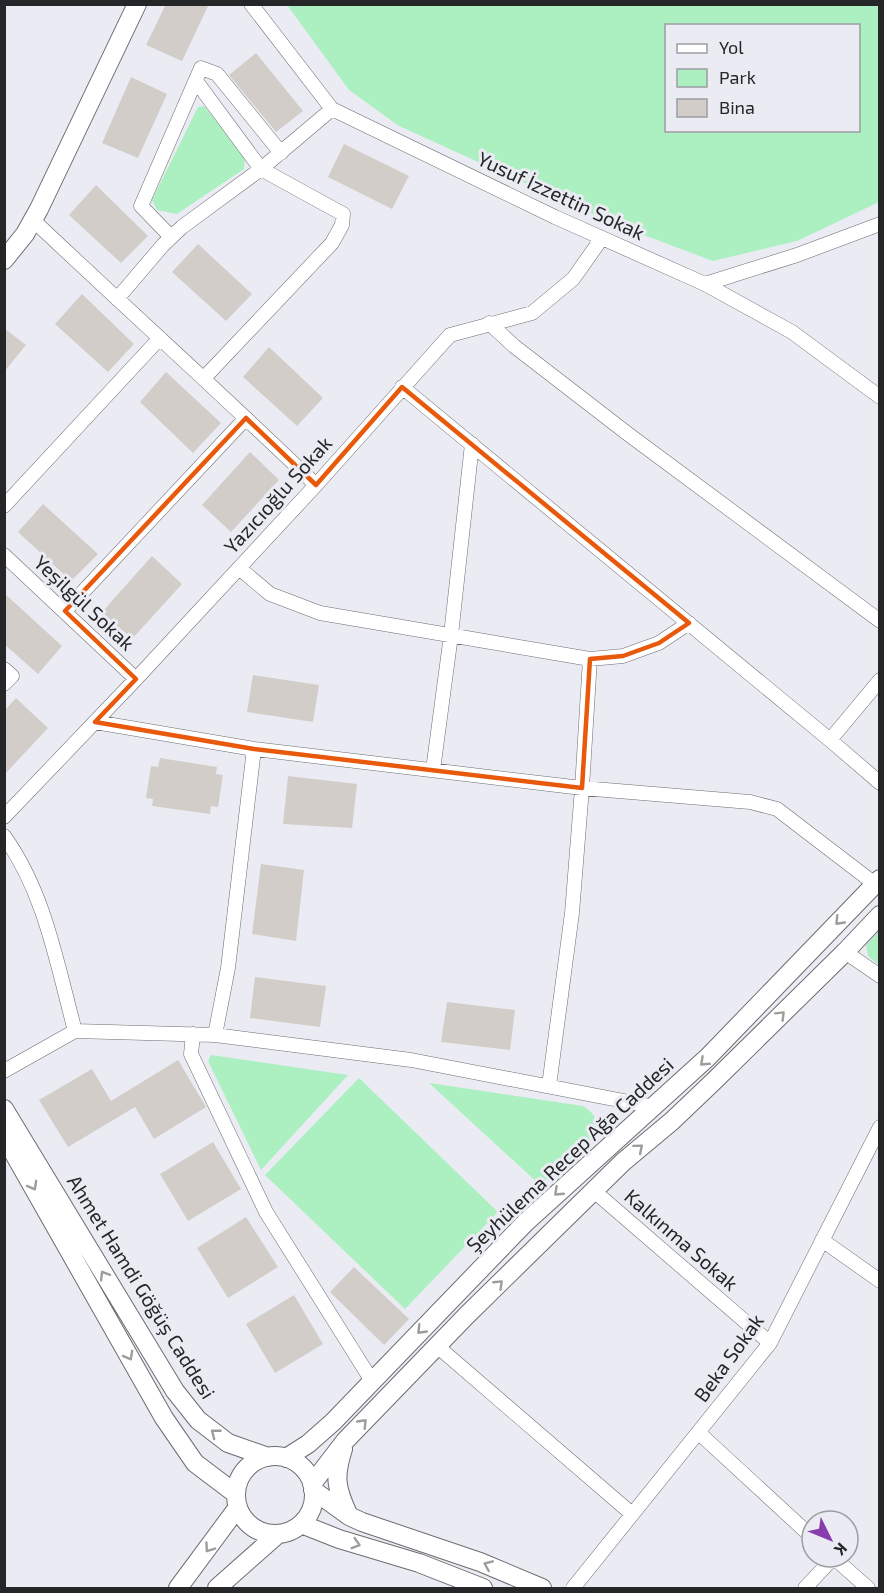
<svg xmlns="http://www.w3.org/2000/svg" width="884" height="1593" font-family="'Exo 2',sans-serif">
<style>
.green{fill:#acf0c2;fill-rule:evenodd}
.building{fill:#d2cdc8}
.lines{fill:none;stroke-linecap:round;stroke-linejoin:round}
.street-casing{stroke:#6b6d72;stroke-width:15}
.secondary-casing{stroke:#6b6d72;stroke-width:20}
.street{stroke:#fff;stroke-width:14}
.secondary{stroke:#fff;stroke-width:18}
.oneway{stroke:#9d9d9e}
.marked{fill:none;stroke:#e8590c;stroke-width:4.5;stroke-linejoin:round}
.labels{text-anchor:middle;stroke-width:6;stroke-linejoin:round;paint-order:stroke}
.street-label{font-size:20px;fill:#252628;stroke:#ebecf3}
</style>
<rect width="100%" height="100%" fill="#ebecf3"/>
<path class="green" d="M287 5H879V202L797 241 713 261 617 225 399 126 349 90ZM666 26H858V130H666Z
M204 106 245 157 244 169 177 214 157 210 152 200 198 107Z
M879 931V965L868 956 866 945Z
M211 1055 348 1075 261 1170 208 1061Z
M359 1078 498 1212 405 1309 265 1175Z
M429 1083 583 1106C596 1114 598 1121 598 1136L540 1185Z"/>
<path class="building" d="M166 4H209L182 61 146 45Z
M256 53 303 111 276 132 229 75Z
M131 77 167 94 138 158 102 143Z
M344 144 409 176 392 209 328 177Z
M96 185 148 236 121 263 69 215Z
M198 244 252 294 226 321 172 272Z
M82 294 134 344 108 372 55 324Z
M4 328 26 345 4 372Z
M269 347 323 398 297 426 243 377Z
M166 372 221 423 193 453 140 402Z
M250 452 279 480 231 532 202 505Z
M43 504 98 554 71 581 18 532Z
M152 556 182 584 132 639 102 612Z
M4 593 62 646 38 674 4 644Z
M253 675 319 685 313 722 247 712Z
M16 698 48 728 4 775V711Z
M160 758 217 767 216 774 223 775 218 807 211 806 210 814 152 806 153 799 146 798 151 766 158 767Z
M288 776 357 784 352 828 283 824Z
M261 864 304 870 296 941 252 934Z
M255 977 326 986 320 1027 250 1018Z
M447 1002 515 1010 510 1050 441 1042Z
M178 1060 206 1107 154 1139 135 1107 68 1147 39 1100 92 1069 111 1101Z
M213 1142 241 1189 188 1221 160 1174Z
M246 1217 278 1267 228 1298 197 1248Z
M354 1267 409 1319 384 1345 330 1292Z
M294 1295 323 1344 275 1373 246 1324Z"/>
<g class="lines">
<g class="street-casing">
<path id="street" d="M251 4 332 109 555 217 705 284 792 332 880 397
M196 81 261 169 343 214 342 225 332 243 204 378
M33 220C127 309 223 395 316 485
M171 237 141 206 201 68 217 74 281 153
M705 284 797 255 880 224
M117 299 163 245 182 227 261 169 332 109
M489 323 514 346 628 434 880 621
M402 387 830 740 880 783
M4 506 160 338
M4 555 136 679
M239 568 270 594 320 613 590 659 623 656 659 643 689 623
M65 611 246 418
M4 669 12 676 4 684
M95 722 254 749 582 788 750 802 777 809 875 884
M830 740 880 680
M433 770 451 635 472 444
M4 817 136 679 316 485 450 335 532 313 573 279 602 238
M4 836C45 893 57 964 75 1031
M845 952 880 976
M193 1034 191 1054 266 1212 372 1381
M215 1035 228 968 254 749
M4 1071 75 1031 215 1035 411 1060 655 1107
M549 1086 572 913 582 788 590 659
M594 1191 770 1343
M822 1240 880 1281
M437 1346 632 1514
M699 1433 812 1537
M833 1557 868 1588
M573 1588 770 1343 880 1127
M805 1588 834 1557"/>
</g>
<g class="secondary-casing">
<path id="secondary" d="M4 260 25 234 39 209 137 4
M4 1109 175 1391 198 1420 228 1443 268 1457
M4 1136 164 1418 195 1463 236 1494
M343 1449C334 1477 336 1488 348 1514
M236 1495a39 39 0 1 1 78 0a39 39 0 1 1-78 0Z
M286 1458 308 1444 333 1422 526 1222 708 1057 880 879
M312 1484 345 1441 467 1315 623 1162 672 1121 714 1081 845 952 880 915
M313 1490 349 1516 362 1522 480 1562 542 1588
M301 1524 339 1539 419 1563 483 1588
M178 1588 238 1507
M217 1588 278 1534"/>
</g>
<use href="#street" class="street"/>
<use href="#secondary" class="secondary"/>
</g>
<defs><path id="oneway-chevron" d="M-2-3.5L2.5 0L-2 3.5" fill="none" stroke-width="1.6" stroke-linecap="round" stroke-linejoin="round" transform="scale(1.5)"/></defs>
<g class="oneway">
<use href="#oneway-chevron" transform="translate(839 921) rotate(134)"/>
<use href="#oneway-chevron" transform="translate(781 1015) rotate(-45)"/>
<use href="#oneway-chevron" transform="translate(704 1062) rotate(137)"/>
<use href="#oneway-chevron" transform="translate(639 1148) rotate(-40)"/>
<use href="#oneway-chevron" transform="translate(33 1186) rotate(61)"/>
<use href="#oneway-chevron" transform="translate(558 1192) rotate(137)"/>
<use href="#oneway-chevron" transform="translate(104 1275) rotate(-121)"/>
<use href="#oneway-chevron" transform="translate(499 1284) rotate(-44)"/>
<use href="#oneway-chevron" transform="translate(421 1330) rotate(134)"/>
<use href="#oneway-chevron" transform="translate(129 1356) rotate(61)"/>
<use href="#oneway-chevron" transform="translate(363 1423) rotate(-46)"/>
<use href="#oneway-chevron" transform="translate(215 1433) rotate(-142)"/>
<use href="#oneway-chevron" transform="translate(356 1544) rotate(17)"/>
<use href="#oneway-chevron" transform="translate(209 1548) rotate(125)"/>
<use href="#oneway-chevron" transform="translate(488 1565) rotate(-157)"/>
</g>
<path class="marked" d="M402 387 689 623 659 643 623 656 590 659 582 788 254 749 95 722 136 679 65 611 246 418 316 485Z"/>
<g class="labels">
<g class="street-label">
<text transform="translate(561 196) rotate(25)" y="7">Yusuf İzzettin Sokak</text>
<text transform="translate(278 495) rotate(-48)" y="7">Yazıcıoğlu Sokak</text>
<text transform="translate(84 603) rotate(43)" y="7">Yeşilgül Sokak</text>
<text transform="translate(570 1155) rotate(-43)" y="7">Şeyhülema Recep Ağa Caddesi</text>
<text transform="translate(681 1240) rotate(41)" y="7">Kalkınma Sokak</text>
<text transform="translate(141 1287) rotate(58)" y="7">Ahmet Hamdi Göğüş Caddesi</text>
<text transform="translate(729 1358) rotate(-54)" y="7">Beka Sokak</text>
</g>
</g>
<rect width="884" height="1593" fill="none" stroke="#252628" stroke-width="12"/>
<rect x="665" y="24" width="195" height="108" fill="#ebecf3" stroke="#9c9da2" stroke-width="1.5"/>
<rect x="677" y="44" width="30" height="9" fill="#ffffff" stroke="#9c9da2" stroke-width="1.5"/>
<text x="719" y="54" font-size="18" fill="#252628">Yol</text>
<rect x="677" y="69" width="30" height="18" fill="#acf0c2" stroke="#9c9da2" stroke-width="1.5"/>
<text x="719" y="84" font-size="18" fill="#252628">Park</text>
<rect x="677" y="99" width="30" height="18" fill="#d2cdc8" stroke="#9c9da2" stroke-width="1.5"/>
<text x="719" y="114" font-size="18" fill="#252628">Bina</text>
<g transform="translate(830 1539) rotate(133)"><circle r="28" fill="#ebecf3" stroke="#9c9da2" stroke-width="1.5"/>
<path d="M0-4.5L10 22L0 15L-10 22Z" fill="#893cad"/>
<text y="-9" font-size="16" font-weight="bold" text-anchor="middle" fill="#252628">K</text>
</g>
</svg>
